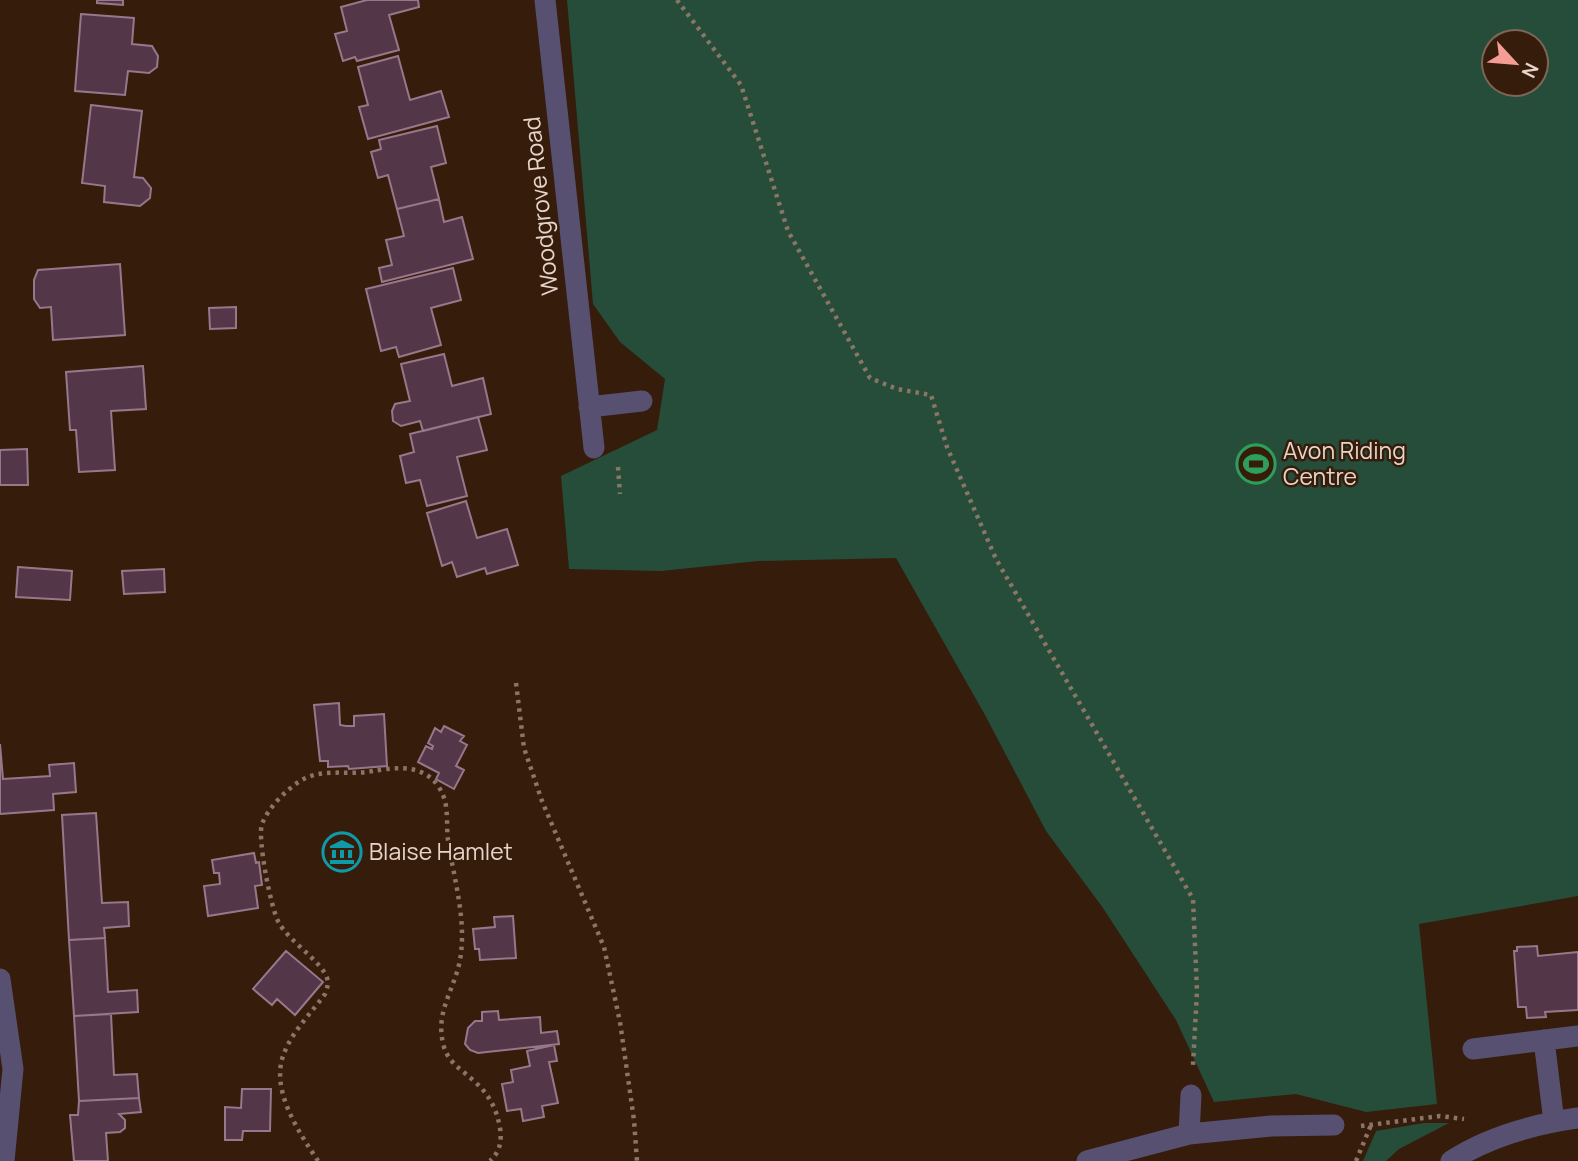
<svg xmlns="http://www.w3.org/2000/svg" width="1578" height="1161" font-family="Manrope,sans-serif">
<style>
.green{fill:#254d39;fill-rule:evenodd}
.building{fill:#533648;stroke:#98778b;stroke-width:2}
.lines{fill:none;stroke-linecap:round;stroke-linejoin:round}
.path{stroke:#8b7567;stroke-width:4.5;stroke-dasharray:3.5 5;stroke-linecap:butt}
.minor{stroke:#575070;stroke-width:21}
.labels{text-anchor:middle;stroke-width:5;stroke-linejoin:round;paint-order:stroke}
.street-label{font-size:23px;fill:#e7d5ca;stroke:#361c0b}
.poi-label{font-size:23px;fill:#e7d5ca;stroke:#361c0b;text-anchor:start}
</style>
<rect width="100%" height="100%" fill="#361c0b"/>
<path class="green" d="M567 0H1578V896L1419 924 1437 1104 1366 1112 1296 1094 1214 1102 1176 1020 1103 908 1046 831 985 715 896 558 758 561 661 571 569 569 561 476 657 430 665 379 620 342 593 304ZM1494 42H1536V84H1494Z
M1424 1123H1449L1399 1149 1386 1161H1363L1376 1131Z"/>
<path class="building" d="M97 0H123V5L97 3Z
M367 0H418L419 7 389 15 399 50 357 61 355 57 343 61 335 34 347 31 341 7Z
M81 14 134 18 132 44 152 46 158 56 157 67 149 73 128 71 125 95 75 91Z
M398 56 410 100 441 91 449 117 368 139 359 107 368 105 358 67Z
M91 105 142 111 134 177 143 178 151 188 150 198 140 206 104 202 105 186 82 183Z
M437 126 446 163 431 167 439 199 397 209 388 175 378 178 371 152 381 149 379 140Z
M439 199 444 222 462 217 473 259 382 282 379 268 392 265 386 240 404 236 397 209Z
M120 264 125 335 53 340 51 307 40 308 34 299V280L38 270Z
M453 268 461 300 431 308 441 345 399 357 396 347 381 351 366 289Z
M236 307V328L210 329 209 308Z
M444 354 452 386 483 378 491 414 423 431 420 421 401 426 393 421 392 411 395 404 410 401 401 364Z
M143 366 146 409 111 411 115 470 79 472 76 430H70L66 372Z
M478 417 487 450 457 457 467 496 427 506 420 480 406 483 400 456 414 452 410 434Z
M27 449 28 485H0V450Z
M466 501 477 538 507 529 518 565 487 574 485 568 457 577 452 562 442 566 427 513Z
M18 567 72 571 70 600 16 597Z
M164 569 165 592 124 594 122 571Z
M339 703 340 725 346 726H354V716L384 714 387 766 349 769 348 766 328 767V761H320L314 705Z
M444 726 464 736 460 741 467 745 456 766 464 770 454 789 436 779 439 773 418 762 426 746 432 749 433 746 428 743 435 728 441 732Z
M0 744 3 779 50 776 49 765 74 763 76 792 53 794 54 810 0 814Z
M96 813 102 903 128 902 129 926 104 928 105 938 69 940 62 815Z
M254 853 256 863 259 862 262 885 255 886 258 908 208 916 204 886 220 884 219 873H214L212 860Z
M513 916 516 958 480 960 479 949H475L473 929 495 927 494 917Z
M105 938 108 992 137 990 138 1012 74 1016 69 940Z
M1537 946 1538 956 1578 952V1010L1545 1012 1546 1017 1527 1018 1526 1007H1518L1514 951H1517V947Z
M286 951 323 982 295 1015 277 999 272 1005 253 989Z
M498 1011 499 1020 540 1017 541 1033 557 1031 559 1044 478 1053 470 1050 465 1044 468 1028 475 1021H482V1012Z
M111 1014 114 1075 137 1074 139 1098 79 1101 74 1016Z
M554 1045 557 1061 549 1062 558 1103 542 1106 544 1117 523 1121 521 1109 507 1111 502 1084 513 1082 511 1070 530 1066 527 1051Z
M242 1089H271L270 1131H243L242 1140H225V1107L241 1108Z
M139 1098 141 1112 119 1114 125 1120V1128L120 1132 106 1133 108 1161H74L70 1115H78L79 1101Z"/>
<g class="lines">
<path class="path" d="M677 0 741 85 788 231 870 378 897 389 931 395 947 447 996 559 1193 899 1197 991 1193 1065
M618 467 620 494
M516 683 524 748 542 801 604 947 620 1022 634 1120 637 1161
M1361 1126 1440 1116 1464 1119
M318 1161C299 1132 268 1088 285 1051 293 1031 312 1012 325 994 327 988 329 984 327 978 322 962 289 941 279 923 271 910 257 837 262 824 268 808 286 790 300 781 323 767 348 776 373 771 392 768 417 764 433 780 436 783 440 788 442 793 449 807 446 824 448 840 454 880 467 920 460 960 454 991 434 1013 444 1047 450 1065 463 1070 475 1082 489 1094 497 1110 500 1128 502 1141 500 1152 490 1161
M1356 1161 1371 1125"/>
<path class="minor" d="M545 0 594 448
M589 407 642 401
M0 979 13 1069 4 1161
M1544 1040 1554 1122
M1473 1049 1578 1036
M1189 1134 1191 1095
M1087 1161 1189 1134 1271 1126 1334 1125
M1451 1161C1488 1137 1535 1124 1578 1118"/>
</g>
<defs>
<g id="stadium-ring" transform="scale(2.0125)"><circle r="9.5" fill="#361c0b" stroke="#2e9e5b" stroke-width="1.5"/><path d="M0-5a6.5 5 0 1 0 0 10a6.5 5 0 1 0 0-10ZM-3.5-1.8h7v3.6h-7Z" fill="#2e9e5b"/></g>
<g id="museum-ring" transform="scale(2.0125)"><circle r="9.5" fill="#361c0b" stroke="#0f9aa8" stroke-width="1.5"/><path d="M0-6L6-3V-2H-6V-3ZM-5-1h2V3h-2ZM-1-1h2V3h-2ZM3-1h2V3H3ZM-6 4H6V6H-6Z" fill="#0f9aa8"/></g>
</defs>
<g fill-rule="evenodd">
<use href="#stadium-ring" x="1256" y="464"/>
<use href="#museum-ring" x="342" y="852"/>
</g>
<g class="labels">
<g class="street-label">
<text transform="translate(541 206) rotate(-96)" y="8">Woodgrove Road</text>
</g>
<g class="poi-label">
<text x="1283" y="459">Avon Riding<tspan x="1283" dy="26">Centre</tspan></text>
<text x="369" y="860">Blaise Hamlet</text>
</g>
</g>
<g transform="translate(1515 63) rotate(116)"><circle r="33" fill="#361c0b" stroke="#7d6657" stroke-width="2"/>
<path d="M0-5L12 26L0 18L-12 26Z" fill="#f59c95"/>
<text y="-10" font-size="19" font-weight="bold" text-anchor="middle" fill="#e7d5ca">N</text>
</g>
</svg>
